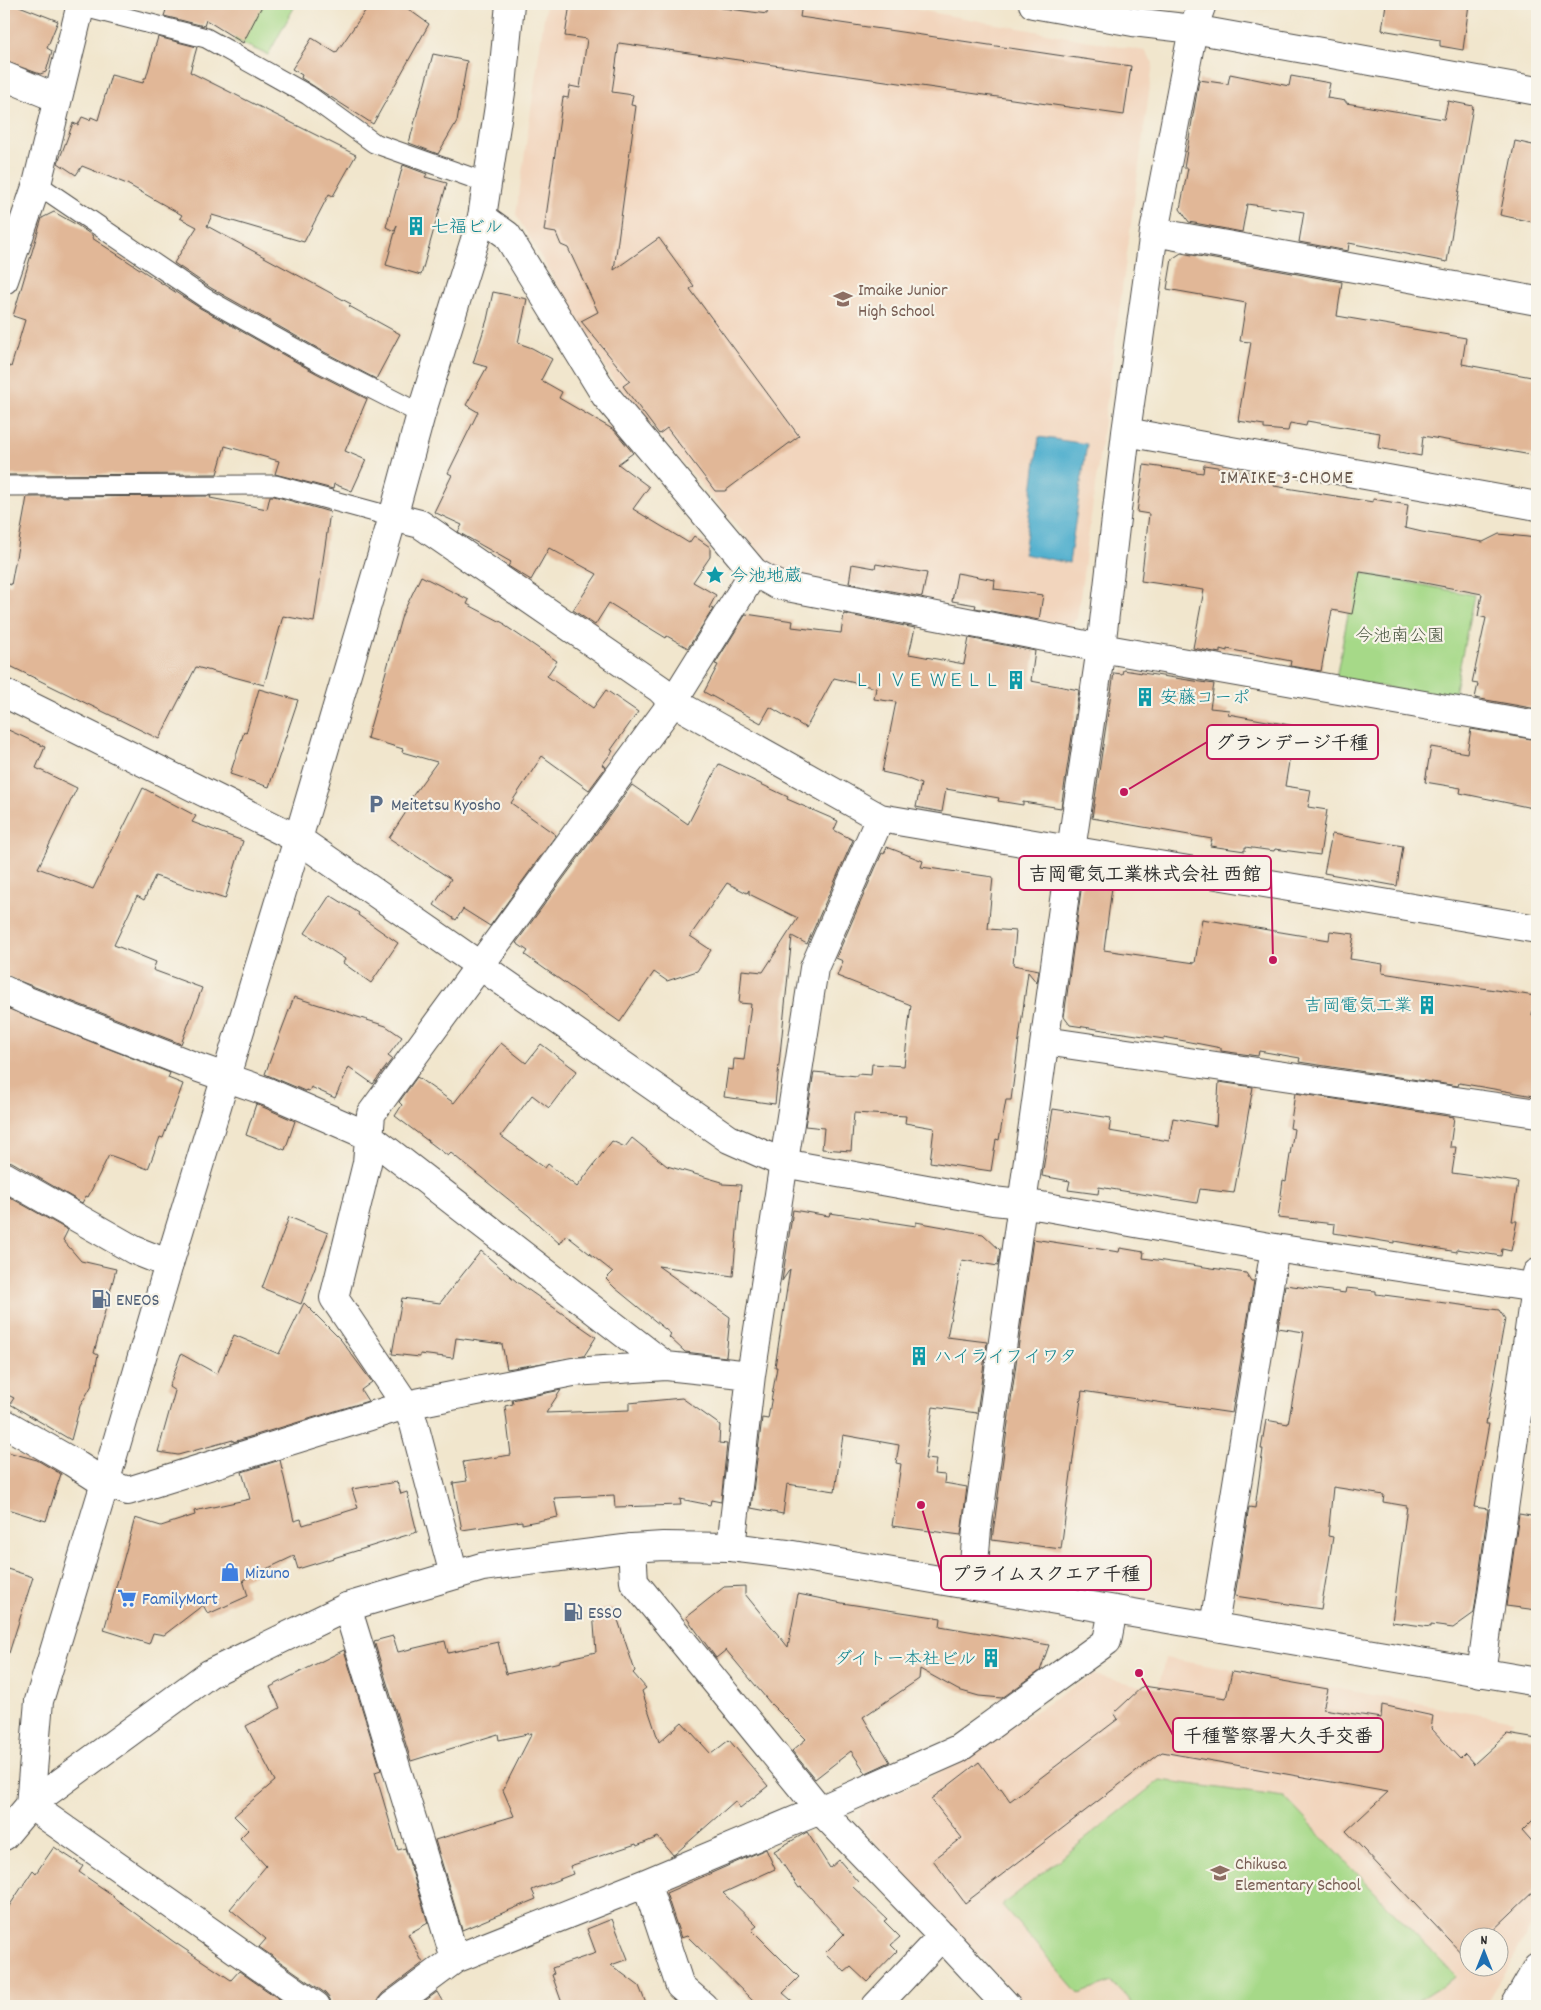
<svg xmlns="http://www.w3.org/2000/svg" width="1541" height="2010" font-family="Dekko,'Klee One',sans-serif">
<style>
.built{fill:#f2d5bd;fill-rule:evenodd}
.green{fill:#a6d988;stroke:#68825a}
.water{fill:#50afce;stroke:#3e6d7c}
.building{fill:#e1b797}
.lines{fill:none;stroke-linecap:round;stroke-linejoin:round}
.service-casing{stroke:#494743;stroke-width:21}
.minor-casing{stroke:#494743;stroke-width:30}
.tertiary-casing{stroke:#494743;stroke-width:30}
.service{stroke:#fff;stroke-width:19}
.minor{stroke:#fff;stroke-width:28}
.tertiary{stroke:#fff;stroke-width:28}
.labels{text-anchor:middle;stroke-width:4.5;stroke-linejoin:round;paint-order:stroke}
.culture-label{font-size:18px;fill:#0d838f;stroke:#f7f3e8;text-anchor:start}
.education-label{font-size:18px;fill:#785e54;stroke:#f7f3e8;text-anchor:start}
.park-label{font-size:18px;fill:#4a5642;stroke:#f7f3e8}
.service-label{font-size:18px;fill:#4e5e75;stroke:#f7f3e8;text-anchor:start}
.shop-label{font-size:18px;fill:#366cbe;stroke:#f7f3e8;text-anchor:start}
.neighbourhood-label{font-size:19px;letter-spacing:1px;fill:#6b5c51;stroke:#f7f3e8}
.leader{fill:none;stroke:#c2185b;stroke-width:2}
.callout-dot{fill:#c2185b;stroke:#f7f3e8;stroke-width:2}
.callout{fill:#f7f3e8;stroke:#c2185b;stroke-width:2}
.callout-label{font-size:19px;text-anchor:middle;font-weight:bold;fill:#2b2b2b}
</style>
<rect width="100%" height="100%" fill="#f7f3e8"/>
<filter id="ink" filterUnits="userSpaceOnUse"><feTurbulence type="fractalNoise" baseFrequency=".02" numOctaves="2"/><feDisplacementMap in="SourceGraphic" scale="10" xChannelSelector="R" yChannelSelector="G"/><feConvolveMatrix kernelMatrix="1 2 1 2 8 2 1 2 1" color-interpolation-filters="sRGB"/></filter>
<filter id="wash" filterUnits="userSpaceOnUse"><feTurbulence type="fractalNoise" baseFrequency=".0096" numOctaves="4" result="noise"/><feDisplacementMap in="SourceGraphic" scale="20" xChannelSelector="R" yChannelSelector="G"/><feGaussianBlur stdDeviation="1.12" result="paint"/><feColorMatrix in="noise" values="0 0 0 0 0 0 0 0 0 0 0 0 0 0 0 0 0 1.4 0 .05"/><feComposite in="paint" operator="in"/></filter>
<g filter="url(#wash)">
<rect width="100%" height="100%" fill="#f1e6cd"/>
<path class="built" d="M546 4H886L1145 51 1153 63 1077 619 1068 626 776 571 615 383 516 215Z
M1165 1658 1514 1720 1472 1759 1537 1828V1917L1486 2006H1027L859 1825 861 1807 926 1780 1093 1675 1158 1690ZM1468 1938H1498V1968H1468Z"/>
<path class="green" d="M257 4H296L268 55 234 40Z
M1356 572 1474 595 1453 700 1336 678Z
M1160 1780 1284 1797 1456 1977 1410 2006H1135L1112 1982 1079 1994 1002 1905Z"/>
<path class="water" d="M1039 437 1087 444 1069 563 1024 554Z"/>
<g id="blocks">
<path class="building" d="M4 4H14L58 21 47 48 52 51 46 72 40 74 4 61Z
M168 4H263L243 43 206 20 204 26 164 16Z
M370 4H401L429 24 373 124 301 78 302 75 292 69 312 38 336 53Z
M570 4H693L767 14 768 4H802L800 17 1131 66 1124 115 619 43 612 92 633 95 631 105 636 106 614 270 659 238 694 286 690 289 799 436 725 491H715L667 428 659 434 623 386 630 381 581 321 598 312 568 248 561 245 556 233 544 231 563 97 568 98 570 86 580 88 587 39 565 36Z
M1386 4H1469L1463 50 1440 46V40L1382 30Z
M158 37 197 47 190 72 356 155 333 196 329 194 304 242 212 215 207 226 351 304 349 306 400 334 376 379 326 353 211 288 174 263 197 227 180 218 182 215 127 184 82 166 76 175 58 163 73 123 78 125 82 117 90 120 91 117 98 120 111 75 143 83 144 78H146Z
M433 54 467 61 457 121 438 154 409 143Z
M1230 74 1289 86 1291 76 1330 83 1327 98 1346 101V103L1443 119H1444L1448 101 1473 106 1447 262 1349 243 1348 251 1299 242 1304 212 1247 204 1242 232 1189 222 1180 209 1188 168H1184L1199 80 1228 84Z
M1515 141 1537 146V223L1500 215Z
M403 165 427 174 425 177 447 183 421 275 386 265 397 225 394 231 386 227Z
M54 212 77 225 93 236 92 238 200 308 316 373 367 399 345 451 366 460 352 491 334 484 333 489 275 474 279 461 225 446 217 474 4 475V364L11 367 25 320 13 316 42 218Z
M1181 253 1342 282 1337 316 1466 338 1462 364 1537 378V456L1423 436 1421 456 1378 448 1380 433 1307 421 1306 426 1290 423 1288 431 1264 429V425L1238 421 1251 342 1240 341 1246 303 1167 289 1172 259Z
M493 292 527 299 518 343 532 348 552 359 541 380 562 392 559 398 614 430 633 453 618 464 649 487 633 509 689 543 694 536 710 547V557L693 582 716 595 709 608 713 609 688 648 667 636 666 638 609 603 595 625 573 610 597 574 549 548 531 580 508 566 511 562 458 532 462 525 434 512 452 475 448 473 478 412 466 405 487 367 473 363 487 320Z
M1144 465 1203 473 1204 465 1276 476 1274 486 1373 502V499L1408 505 1405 528 1422 532 1483 542 1499 534 1537 538V709L1475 698 1478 684 1472 683 1486 618 1478 616 1482 594 1404 579 1360 572 1352 614 1332 610 1321 671 1290 666 1291 661 1227 649V651L1220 649V653L1193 648 1204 590 1141 581 1149 514 1137 512Z
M211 496 210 498 267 509 270 496H274L330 512 314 622 283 616 264 685 196 667 159 739 4 663V582L11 585 27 497Z
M852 564 875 568 876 564 927 573 922 597 849 583Z
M957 573 995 580 994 589 1043 595 1039 620 975 608 976 605 952 601Z
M421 576 469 600 467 604 505 624 504 625 557 661 547 676 593 708 606 690 638 712 611 750 613 751 602 765 606 767 589 790 542 756 511 803 556 835 490 926 463 909 456 920 434 905 451 879 389 838 414 800 411 798 437 762 402 752 403 749 367 738 402 615Z
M746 614 793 621 792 627 841 633 844 614 915 628 909 654 964 664 969 638 1035 651 1031 681 1079 690 1061 808 1023 802V805L998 801 999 798 946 789 942 812 916 807 921 784 900 776 882 772 896 702 874 699 876 688 834 678 806 728 770 707 761 723 704 692 718 665 715 664Z
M1123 670 1214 684 1210 708 1229 710 1228 714 1295 726 1285 786 1311 790 1308 807 1327 810 1320 855 1275 849 1274 851 1245 847V851L1210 846 1212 839 1092 818 1114 673 1122 674Z
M259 689 298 700 269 787 230 774 244 732 246 733Z
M4 728 45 747 36 768 77 788 38 868 93 889 143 788 196 816 192 822 243 841 225 899 155 876 144 900 137 896 114 945 156 962 153 970 202 988 181 1044 4 975Z
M1471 729 1537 740V809L1460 793 1461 788 1425 782 1431 747 1467 753Z
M719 764 788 797 787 799 838 821 834 830 853 840 807 944 792 936 775 1104 724 1097 728 1069 733 1070 734 1059 744 1060 751 1004 739 1003 742 970 763 972 798 918 749 894V890L747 893 727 883 690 936 711 950 697 971 667 981 654 972 620 1022 525 955 528 951 516 943 632 785 688 824Z
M1332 834 1403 846 1397 886 1324 873Z
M887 847 923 861 921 867 993 877 988 929 1016 931 1013 965 1039 970 1037 983 1028 972 1011 1100H1006L999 1140 996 1139 991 1171 930 1162 934 1128 905 1123 906 1116 854 1113 851 1151 822 1149 824 1128 805 1126 814 1072 857 1076V1074L871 1075 872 1064 904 1066 911 1005 837 976 843 961 836 958 882 853 884 854Z
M1082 883 1112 887 1104 950 1195 963 1202 919 1329 940 1330 931 1354 934 1350 959 1383 964 1382 973 1535 996 1532 1015 1537 1016V1066L1534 1096 1459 1083 1458 1086 1299 1062 1300 1058 1259 1051 1258 1056 1221 1051V1048L1164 1037V1039L1070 1025 1064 1017Z
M330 895 359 913 358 915 398 943 371 983 343 963 345 959 305 933Z
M294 997 386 1026 402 1037 388 1056 392 1059 373 1084 349 1067 335 1098 311 1087 309 1091 306 1090 305 1091 265 1074Z
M4 1007 170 1073 168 1078 183 1084 163 1138 160 1137 148 1169 109 1155 88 1197 86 1196 82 1203 12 1162 4 1160Z
M501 1043 526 1063 541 1044 577 1071 549 1108 532 1095 501 1136 545 1168 548 1164 577 1187 612 1141 625 1147 632 1138 667 1166 722 1182V1184L741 1185 733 1276 658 1266 730 1317 726 1357 685 1352 669 1337 671 1334 615 1288 606 1279 613 1272 566 1235 560 1244 528 1215 451 1153 448 1156 395 1116 402 1105 399 1102 417 1077 454 1103Z
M1219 1082 1253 1087 1234 1193 1200 1189 1197 1203 1099 1187 1098 1194 1068 1190 1070 1181 1042 1176 1053 1109 1111 1118 1109 1131 1169 1141 1173 1118 1216 1126Z
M1295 1093 1454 1117 1450 1147H1456L1452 1173 1518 1182 1512 1221H1517L1511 1251 1502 1249 1501 1256 1457 1249V1252L1394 1241V1243L1334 1233 1335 1224 1278 1218 1283 1180 1286 1181 1294 1129 1290 1128Z
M256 1104 295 1121 285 1150 246 1135Z
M4 1194 68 1230 63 1240 81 1261 116 1269 94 1353 98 1355 92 1385 80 1406 71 1440 10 1404 14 1398 4 1393Z
M793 1210 829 1216 830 1213 916 1226V1222L983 1234 1000 1250 998 1266 962 1260 947 1337 987 1342 977 1413 933 1407 925 1459 936 1460 934 1474 945 1475 944 1483 967 1487 961 1535 892 1526 901 1464 896 1463 899 1445 843 1435 835 1491 787 1484 783 1514 751 1508 762 1418 768 1419 777 1367H775L790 1269 782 1281Z
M289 1217 328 1233 301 1304 262 1288Z
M1033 1239 1119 1252 1120 1248 1144 1252 1143 1258 1246 1273 1251 1281H1254L1232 1413 1082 1391 1061 1549 992 1540Z
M481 1251 517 1282 596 1337 584 1356 507 1369 502 1344 456 1338 453 1358 420 1354V1357L392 1354 402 1298 440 1303Z
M1285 1285 1345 1293 1346 1288 1376 1291V1294L1499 1310 1505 1319 1486 1424H1489L1474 1507 1488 1509 1474 1613 1453 1628 1431 1625V1627L1392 1622 1407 1506 1383 1502 1384 1495 1333 1487 1328 1536 1333 1537 1321 1609 1235 1596 1249 1507 1255 1508 1263 1449H1261L1266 1420 1288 1424 1299 1365 1304 1332 1278 1328Z
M304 1303 341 1340 372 1382 361 1390 368 1401 233 1442V1440L178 1455 158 1452 175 1391 169 1387 181 1354 217 1374 234 1335 279 1354Z
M561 1390 546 1413 629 1410V1403L682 1398 720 1425 719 1443 727 1444 721 1502 711 1500 710 1505 680 1499 681 1505 615 1507 614 1495 554 1498 558 1517 522 1524V1521L462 1530 453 1483 467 1481 463 1462 511 1455 505 1406 513 1404 512 1400Z
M4 1451 37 1460 61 1474 46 1521 4 1508Z
M280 1460 294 1521 301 1519 303 1525 358 1508 352 1489 397 1482 401 1494 407 1492 417 1532 298 1569 294 1556 243 1580 248 1596 208 1614 203 1605 164 1635 153 1633 149 1644 104 1630 135 1518 161 1526 195 1515 194 1511 250 1499 242 1472Z
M1519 1514 1537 1517V1610L1506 1606Z
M4 1568 33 1577 9 1653 4 1652Z
M745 1586V1594L788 1647 798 1594 842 1603 941 1618 940 1626 1049 1645 1040 1671 1002 1698 979 1696 958 1690 920 1669 919 1679 863 1717 890 1762 866 1773 851 1751 815 1779 792 1751 806 1739 771 1704 726 1650 716 1658 686 1617 724 1587Z
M614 1608 635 1671 633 1673 646 1688 642 1691 659 1742 682 1722 711 1754 729 1740 768 1786 740 1808 735 1801 675 1854 673 1855 658 1837 637 1846 636 1844 570 1866 573 1874 532 1890 536 1899 462 1930 435 1840 514 1816 503 1790 532 1733 499 1740 498 1734 411 1761 374 1641 393 1636 398 1652 445 1641 448 1653 498 1642 506 1674 560 1662V1660L596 1652 593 1611Z
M344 1650 381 1770 375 1772 398 1850 405 1848 428 1923 408 1934 423 1963 383 1993 378 1999 377 2006H331L330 1999 325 1993 259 1947 266 1939 230 1909 266 1866 240 1838 248 1830 234 1816 275 1781 246 1726 280 1708 270 1687Z
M1232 1672 1328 1689 1323 1709 1381 1718 1382 1705 1433 1716 1431 1728 1460 1759 1465 1754 1474 1764 1507 1734 1537 1739V1816L1522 1831 1537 1848V1888L1485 1938H1468V1953L1465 1957 1346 1831 1388 1792 1162 1752 965 1903 933 1860 962 1838 931 1799 979 1762 999 1789 1001 1788 1010 1801 1118 1719 1114 1713 1143 1686 1226 1698Z
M807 1832 830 1868 839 1860 858 1882 853 1887 887 1919 884 1921 900 1937 891 1945 897 1951 867 1982 851 1967 845 1972 825 1953 844 1934 801 1887 799 1888 774 1851Z
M54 1847 83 1866 79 1872 114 1896 113 1897 174 1942 231 1980 239 1971 289 2006H4V1914L33 1870 36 1873Z
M766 1849 775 1869 723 1893 757 1926 752 1930 799 1977 783 1993 798 2006H758L687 1936 681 1938 666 1893Z
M612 1919 628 1959 611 1965 639 1986 647 2006H563L552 1975 554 1974 552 1968 596 1953 587 1929Z
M437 1992 445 2006H418Z"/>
</g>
</g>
<g filter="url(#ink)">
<use href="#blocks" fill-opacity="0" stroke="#494743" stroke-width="1"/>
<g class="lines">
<g class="service-casing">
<path id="service" d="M80 6 206 38 308 95 374 143 487 183
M37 184 205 298 321 363 421 414
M4 486 275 485 393 517"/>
</g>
<g class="minor-casing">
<path id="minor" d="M1033 4 1133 22 1193 29 1537 91
M4 76 57 98
M482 217 507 235 605 395 754 572 777 585 1101 648 1537 725
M1154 232 1537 301
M4 280 37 184 81 4
M1126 432 1537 506
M393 517 420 524 660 689 673 702 880 818 1537 929
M4 990 25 1000 199 1068 268 1092 369 1136 666 1366
M1045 1041 1537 1113
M4 1176 134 1250 169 1264
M4 1423 72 1462 105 1483 128 1491 406 1405 573 1372 666 1366 751 1375
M731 1547 751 1375 814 968 880 818
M632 1548 634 1582 820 1810 942 1936 1007 2006
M454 1575 414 1424 406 1405 334 1298 367 1163 371 1114 673 702 754 572
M972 1586 977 1529 1071 850 1101 648 1126 432 1154 232 1193 29 1202 4
M347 1607 455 1959
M1214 1626 1275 1248
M1481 1673 1537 1273
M30 1805 316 2006
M646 1883 680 1986 703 2006
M392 2006 455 1959 646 1883 820 1810 958 1749 1107 1641 1113 1610
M876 2006 942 1936
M1515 2006 1537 1968"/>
</g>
<g class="tertiary-casing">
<path id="tertiary" d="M4 693 298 839 729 1139 783 1163 993 1201 1041 1206 1275 1248 1537 1288
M30 1805 39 1701 105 1483 169 1264 298 839 393 517 421 414 482 217 502 86 510 4
M4 1836 30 1805 209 1674 347 1607 482 1567 632 1548 663 1546 731 1547 787 1554 1537 1682"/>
</g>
<use href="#service" class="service"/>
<use href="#minor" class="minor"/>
<use href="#tertiary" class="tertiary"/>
</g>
</g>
<defs>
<g id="building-bare" transform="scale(1.5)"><path d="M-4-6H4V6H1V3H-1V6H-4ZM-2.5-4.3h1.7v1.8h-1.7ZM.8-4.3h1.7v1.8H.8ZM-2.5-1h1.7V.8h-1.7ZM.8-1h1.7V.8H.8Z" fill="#0f9aa8" stroke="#f7f3e8" stroke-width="2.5" paint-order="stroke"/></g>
<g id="school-bare" transform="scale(1.5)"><path d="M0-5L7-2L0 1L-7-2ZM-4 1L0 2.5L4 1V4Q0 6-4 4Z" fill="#8d6e63" stroke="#f7f3e8" stroke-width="2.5" paint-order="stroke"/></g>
<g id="sight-bare" transform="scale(1.5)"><path d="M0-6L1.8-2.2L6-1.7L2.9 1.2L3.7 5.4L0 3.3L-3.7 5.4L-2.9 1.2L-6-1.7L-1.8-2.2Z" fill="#0f9aa8" stroke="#f7f3e8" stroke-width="2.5" paint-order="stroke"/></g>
<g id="parking-bare" transform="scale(1.5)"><path d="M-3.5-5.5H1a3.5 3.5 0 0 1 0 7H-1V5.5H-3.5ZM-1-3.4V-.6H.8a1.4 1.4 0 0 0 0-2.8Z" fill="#5c6f8a" stroke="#f7f3e8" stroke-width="2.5" paint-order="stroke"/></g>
<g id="fuel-bare" transform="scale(1.5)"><path d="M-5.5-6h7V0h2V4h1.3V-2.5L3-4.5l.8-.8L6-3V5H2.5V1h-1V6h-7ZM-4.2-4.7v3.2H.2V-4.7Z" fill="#5c6f8a" stroke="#f7f3e8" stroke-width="2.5" paint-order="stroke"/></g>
<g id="shop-bare" transform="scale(1.5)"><path d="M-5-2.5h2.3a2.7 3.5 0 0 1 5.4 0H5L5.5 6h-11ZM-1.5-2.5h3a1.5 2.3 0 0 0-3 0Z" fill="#3f7fe0" stroke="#f7f3e8" stroke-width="2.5" paint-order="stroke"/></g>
<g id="supermarket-bare" transform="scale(1.5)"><path d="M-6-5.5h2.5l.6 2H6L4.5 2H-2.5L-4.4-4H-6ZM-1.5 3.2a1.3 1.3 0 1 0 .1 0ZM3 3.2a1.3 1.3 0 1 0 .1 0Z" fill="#3f7fe0" stroke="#f7f3e8" stroke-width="2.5" paint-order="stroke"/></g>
</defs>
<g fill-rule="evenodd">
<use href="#building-bare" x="416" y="226"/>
<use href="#school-bare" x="843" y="299"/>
<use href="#sight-bare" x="715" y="575"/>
<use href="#building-bare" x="1016" y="680"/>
<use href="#building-bare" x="1145" y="697"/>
<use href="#parking-bare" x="376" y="804"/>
<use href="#building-bare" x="1427" y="1005"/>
<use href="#fuel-bare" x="101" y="1299"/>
<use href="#building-bare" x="919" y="1356"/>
<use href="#shop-bare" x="230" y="1572"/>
<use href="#supermarket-bare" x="127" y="1598"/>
<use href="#fuel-bare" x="573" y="1612"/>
<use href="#building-bare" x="991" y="1658"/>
<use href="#school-bare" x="1220" y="1873"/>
</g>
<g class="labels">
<g class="culture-label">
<text x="431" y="232">七福ビル</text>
<text x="730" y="581">今池地蔵</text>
<text x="1001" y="686" text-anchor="end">ＬＩＶＥ ＷＥＬＬ</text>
<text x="1160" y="703">安藤コーポ</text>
<text x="1412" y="1011" text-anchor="end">吉岡電気工業</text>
<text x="934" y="1362">ハイライフイワタ</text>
<text x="976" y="1664" text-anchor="end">ダイトー本社ビル</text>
</g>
<g class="education-label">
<text x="858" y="295">Imaike Junior<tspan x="858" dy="21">High School</tspan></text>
<text x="1235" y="1869">Chikusa<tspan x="1235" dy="21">Elementary School</tspan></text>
</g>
<g class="park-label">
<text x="1400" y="641">今池南公園</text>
</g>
<g class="service-label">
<text x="391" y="810">Meitetsu Kyosho</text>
<text x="116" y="1305">ENEOS</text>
<text x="588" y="1618">ESSO</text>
</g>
<g class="shop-label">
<text x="245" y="1578">Mizuno</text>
<text x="142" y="1604">FamilyMart</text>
</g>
<g class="neighbourhood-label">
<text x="1287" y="483">IMAIKE 3-CHOME</text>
</g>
</g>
<path class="leader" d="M1124 792L1207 742M1273 960L1271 873M921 1505L941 1573M1139 1673L1173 1735"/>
<g class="callout-dot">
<circle cx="1124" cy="792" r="5"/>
<circle cx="1273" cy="960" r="5"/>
<circle cx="921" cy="1505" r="5"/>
<circle cx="1139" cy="1673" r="5"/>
</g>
<g class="callout">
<rect x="1207" y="725" width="171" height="34" rx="5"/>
<rect x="1019" y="856" width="252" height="34" rx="5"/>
<rect x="941" y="1556" width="210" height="34" rx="5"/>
<rect x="1173" y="1718" width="210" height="34" rx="5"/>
</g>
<g class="callout-label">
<text x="1292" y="749">グランデージ千種</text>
<text x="1145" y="880">吉岡電気工業株式会社 西館</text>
<text x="1046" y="1580">プライムスクエア千種</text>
<text x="1278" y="1742">千種警察署大久手交番</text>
</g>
<rect width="1541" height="2010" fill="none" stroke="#f7f3e8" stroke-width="20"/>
<g transform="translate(1484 1952)"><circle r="24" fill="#f7f3e8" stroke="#a5a39c"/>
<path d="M0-4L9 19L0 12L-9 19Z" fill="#1f6fb2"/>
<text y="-8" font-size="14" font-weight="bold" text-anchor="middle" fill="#2b2b2b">N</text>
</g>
</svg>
